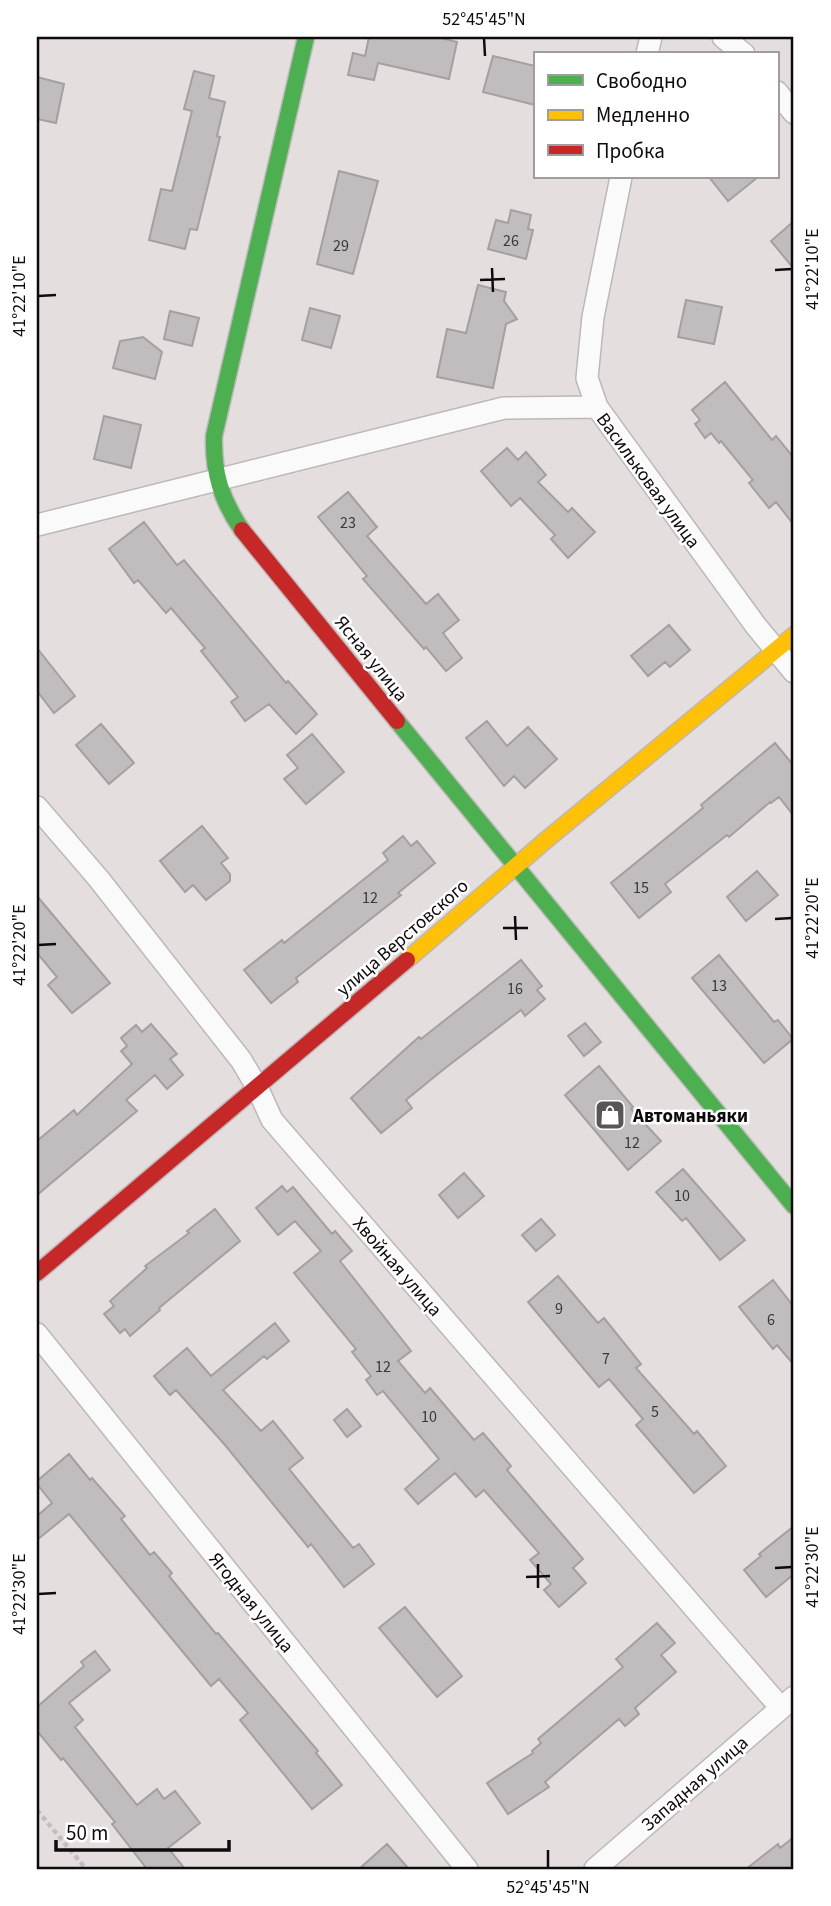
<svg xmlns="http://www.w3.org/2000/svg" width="831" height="1906" font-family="'Source Sans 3',sans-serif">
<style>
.building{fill:#c1bcbd;stroke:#a5a0a0;stroke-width:2}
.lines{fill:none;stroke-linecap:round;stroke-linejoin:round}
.street-casing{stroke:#bdb8b8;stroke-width:24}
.fast-casing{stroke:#bdb8b8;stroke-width:19}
.slow-casing{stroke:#bdb8b8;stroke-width:19}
.jam-casing{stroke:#bdb8b8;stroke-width:19}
.path{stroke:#c3bfc0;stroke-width:4.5;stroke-dasharray:5 3.5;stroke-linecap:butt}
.street{stroke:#fbfafa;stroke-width:21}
.fast{stroke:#4caf50;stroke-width:16}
.slow{stroke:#ffc107;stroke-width:16}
.jam{stroke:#c62828;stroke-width:16}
.ticks{fill:none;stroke:#0f0b0c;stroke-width:2.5}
.labels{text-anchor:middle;stroke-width:5;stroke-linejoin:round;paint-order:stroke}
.number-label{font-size:16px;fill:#3c3738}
.street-label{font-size:19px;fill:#0f0b0c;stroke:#fff}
.poi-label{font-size:19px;font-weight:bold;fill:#0f0b0c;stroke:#fff;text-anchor:start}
.neatline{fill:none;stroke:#0f0b0c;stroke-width:2.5}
.ticks-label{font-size:18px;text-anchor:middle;fill:#0f0b0c}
</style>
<rect width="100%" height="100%" fill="#e5dedf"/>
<path class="building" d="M369 37H437L457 42 449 79 378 63 374 80 348 75 353 53 365 56Z
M493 56 535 66V105L483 92Z
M194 71 214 76 209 98 225 102 217 136 220 137 197 230 190 229 185 249 149 240 161 189 172 191 192 111 184 109Z
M37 77 64 84 56 123 37 119Z
M339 171 378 181 353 274 317 264Z
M709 177H758L728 201Z
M511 210 531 215 528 229 533 230 526 259 488 249 496 220 508 223Z
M794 221V269L771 241Z
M478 285 506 292 504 301 517 319 506 324 493 388 437 377 447 329 466 333Z
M686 300 722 307 714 344 678 337Z
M310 308 340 316 331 348 302 340Z
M170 311 199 318 192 346 164 339Z
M143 337 162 352 155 379 113 368 120 341Z
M725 382 772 440 776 436 794 458V525L776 502 769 508 749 483 753 480 721 441 719 443 711 433 705 438 695 424 700 420 692 410Z
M104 416 141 425 131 468 94 459Z
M507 448 518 460 526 452 546 475 538 482 568 512 572 508 595 532 568 558 551 539 555 535 520 498 511 506 481 471Z
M348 492 377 527 367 536 426 604 438 594 459 620 443 633 462 658 446 671 426 647 424 649 363 579 367 576 318 517Z
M144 522 177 565 184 560 286 683 288 681 317 714 296 734 269 704 245 721 231 702 238 697 201 651 205 648 171 608 166 613 138 580 134 583 109 549Z
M669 625 690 650 670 667 665 662 648 676 631 656Z
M37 648 75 696 54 713 37 691Z
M487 721 507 746 528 727 557 759 525 788 514 776 504 786 466 738Z
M101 724 134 763 109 784 76 745Z
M312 734 344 772 306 804 284 779 298 768 287 755Z
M775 743 794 766V816L779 797 771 803 770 802 729 837 727 835 665 884 671 892 639 918 611 883 703 808 701 805Z
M202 826 228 858 221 863 230 874V881L206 900 193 885 185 892 160 861Z
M403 836 411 846 417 841 435 863 398 893 401 895 296 978 298 982 271 1003 244 970 282 940 284 943 388 860 383 853Z
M757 871 778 895 746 921 727 897Z
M37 896 110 983 72 1013 48 985 57 977 37 953Z
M719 955 774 1022 778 1020 793 1039 764 1063 692 978Z
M521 960 542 986 537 990 545 999 525 1016 521 1010 444 1069 406 1100 412 1108 381 1133 351 1098 419 1037 421 1039Z
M585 1023 601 1042 584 1056 568 1036Z
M151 1024 177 1054 170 1059 183 1075 167 1089 155 1075 126 1100 137 1111 37 1195V1141L74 1110 77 1115 132 1064 121 1051 127 1046 121 1038 136 1025 142 1032Z
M599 1066 633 1107 631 1109 661 1141 628 1170 565 1095Z
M683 1169 745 1240 720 1260 686 1218 682 1221 656 1192Z
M464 1173 484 1196 458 1218 439 1195Z
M282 1186 287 1192 293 1187 332 1234 335 1231 352 1251 340 1261 411 1351 398 1361 425 1393 430 1388 474 1440 483 1433 511 1466 507 1470 583 1559 573 1568 586 1583 559 1607 544 1590 551 1584 530 1560 539 1553 484 1490 476 1497 455 1473 418 1504 405 1489 439 1459 383 1391 377 1395 366 1380 371 1376 352 1352 356 1349 294 1273 321 1251 295 1221 278 1235 256 1208Z
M215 1209 240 1241 159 1308 160 1310 130 1336 125 1329 120 1333 104 1314 114 1306 110 1301 147 1268 145 1266 189 1233 187 1231Z
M541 1219 555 1235 536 1251 522 1235Z
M558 1276 598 1323 604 1318 641 1364 636 1368 694 1434 697 1431 726 1466 694 1493 636 1425 643 1419 609 1379 599 1387 528 1302Z
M773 1280 794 1307V1365L777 1345 773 1349 739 1307Z
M275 1323 289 1341 267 1359 264 1356 223 1390 261 1431 273 1421 303 1458 289 1469 353 1548 359 1544 374 1564 344 1587 311 1544 308 1547 225 1445 176 1390 170 1395 154 1376 187 1348 211 1376Z
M347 1409 361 1426 347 1437 334 1420Z
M69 1454 90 1480 92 1478 125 1516 121 1519 150 1555 154 1552 172 1573 169 1576 216 1634 218 1633 318 1751 316 1753 342 1785 312 1809 240 1720 248 1713 219 1679 211 1686 69 1514 37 1540V1516L52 1503 37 1484V1481Z
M794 1526V1574L766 1597 744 1570 761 1556 759 1554Z
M405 1607 462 1676 437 1697 379 1628Z
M657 1623 675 1643 661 1655 676 1672 635 1708 639 1714 625 1726 619 1719 545 1782 549 1787 508 1814 487 1783 533 1753 532 1751 541 1743 538 1739 623 1667 616 1659Z
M95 1651 110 1670 69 1703 83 1720 75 1727 137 1805 157 1789 164 1799 175 1791 200 1823 168 1848 185 1869H147L112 1824 115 1822 63 1758 61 1760 37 1731V1707L84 1666 81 1662Z
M794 1837V1869H746L778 1844 780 1848Z
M387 1844 409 1869H359Z"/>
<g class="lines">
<g class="street-casing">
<path id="street" d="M723 37 744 54
M647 54 651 37
M777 92 794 113
M621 177 593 317 587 378 597 407 756 626 794 672
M37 525 504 408 597 407
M37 807 98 878 241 1060 257 1087 272 1120 781 1708
M37 1334 467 1869
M595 1869 794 1697"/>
</g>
<g class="fast-casing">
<path id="fast" d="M242 530C221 500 213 472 214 436L306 37
M397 721 794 1206"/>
</g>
<g class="slow-casing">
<path id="slow" d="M407 960 545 841 794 635"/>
</g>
<g class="jam-casing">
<path id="jam" d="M242 530 397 721
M37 1273 407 960"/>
</g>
<path class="path" d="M37 1810 86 1869"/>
<use href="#street" class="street"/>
<use href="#fast" class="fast"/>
<use href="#slow" class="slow"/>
<use href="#jam" class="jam"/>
</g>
<path class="ticks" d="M484 38 485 56M492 268 493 292M775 270 792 269M480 280 505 279M38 296 56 295M515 916 516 940M775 919 792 918M503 928H528M38 945 56 944M538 1564V1588M775 1568 792 1567M526 1577 550 1576M38 1594 56 1593M548 1850V1868"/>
<defs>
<g id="shop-square" transform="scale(1.575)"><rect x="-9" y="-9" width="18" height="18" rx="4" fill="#5a5556" stroke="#fff"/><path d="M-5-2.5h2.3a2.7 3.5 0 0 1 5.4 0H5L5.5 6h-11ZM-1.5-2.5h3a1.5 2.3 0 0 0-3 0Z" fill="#fff"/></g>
</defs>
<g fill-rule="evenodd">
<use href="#shop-square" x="610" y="1115"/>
</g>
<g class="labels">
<g class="number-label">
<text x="511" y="246">26</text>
<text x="341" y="251">29</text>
<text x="348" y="528">23</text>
<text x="641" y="893">15</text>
<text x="370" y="903">12</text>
<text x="719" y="991">13</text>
<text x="515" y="994">16</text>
<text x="632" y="1148">12</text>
<text x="682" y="1201">10</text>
<text x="559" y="1314">9</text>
<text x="771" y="1325">6</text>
<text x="606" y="1364">7</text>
<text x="383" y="1372">12</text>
<text x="655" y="1417">5</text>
<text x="429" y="1422">10</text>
</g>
<g class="street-label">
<text transform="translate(649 480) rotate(54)" y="7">Васильковая улица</text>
<text transform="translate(372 658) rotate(51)" y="7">Ясная улица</text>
<text transform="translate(402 937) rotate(-41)" y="7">улица Верстовского</text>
<text transform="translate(398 1266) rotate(49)" y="7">Хвойная улица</text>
<text transform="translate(252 1602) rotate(51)" y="7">Ягодная улица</text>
<text transform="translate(694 1783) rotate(-41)" y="7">Западная улица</text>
</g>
<g class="poi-label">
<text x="633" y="1122">Автоманьяки</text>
</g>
</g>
<rect width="831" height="1906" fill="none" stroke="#ffffff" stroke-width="77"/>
<rect x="534" y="52" width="245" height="126" fill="#ffffff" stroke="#9f9d9e" stroke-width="2"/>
<rect x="548" y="75" width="35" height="10" fill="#4caf50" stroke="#9f9d9e" stroke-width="2"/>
<text x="596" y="88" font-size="21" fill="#0f0b0c">Свободно</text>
<rect x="548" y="110" width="35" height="10" fill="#ffc107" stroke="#9f9d9e" stroke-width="2"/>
<text x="596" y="122" font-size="21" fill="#0f0b0c">Медленно</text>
<rect x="548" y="145" width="35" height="10" fill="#c62828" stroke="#9f9d9e" stroke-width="2"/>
<text x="596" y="158" font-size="21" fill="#0f0b0c">Пробка</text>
<path d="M56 1840v10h173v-10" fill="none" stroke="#0f0b0c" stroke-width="3.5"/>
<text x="66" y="1840" font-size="21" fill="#0f0b0c" stroke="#ffffff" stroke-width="5" paint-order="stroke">50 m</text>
<rect x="38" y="38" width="754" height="1830" class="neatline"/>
<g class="ticks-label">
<text x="484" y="25">52°45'45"N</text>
<text transform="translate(812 269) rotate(-90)" y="6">41°22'10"E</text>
<text transform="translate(19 296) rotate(-90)" y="6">41°22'10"E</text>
<text transform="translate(812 918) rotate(-90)" y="6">41°22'20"E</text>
<text transform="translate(19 945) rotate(-90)" y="6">41°22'20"E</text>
<text transform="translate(812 1567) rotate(-90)" y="6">41°22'30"E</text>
<text transform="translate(19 1594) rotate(-90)" y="6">41°22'30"E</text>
<text x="548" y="1893">52°45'45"N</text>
</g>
</svg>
